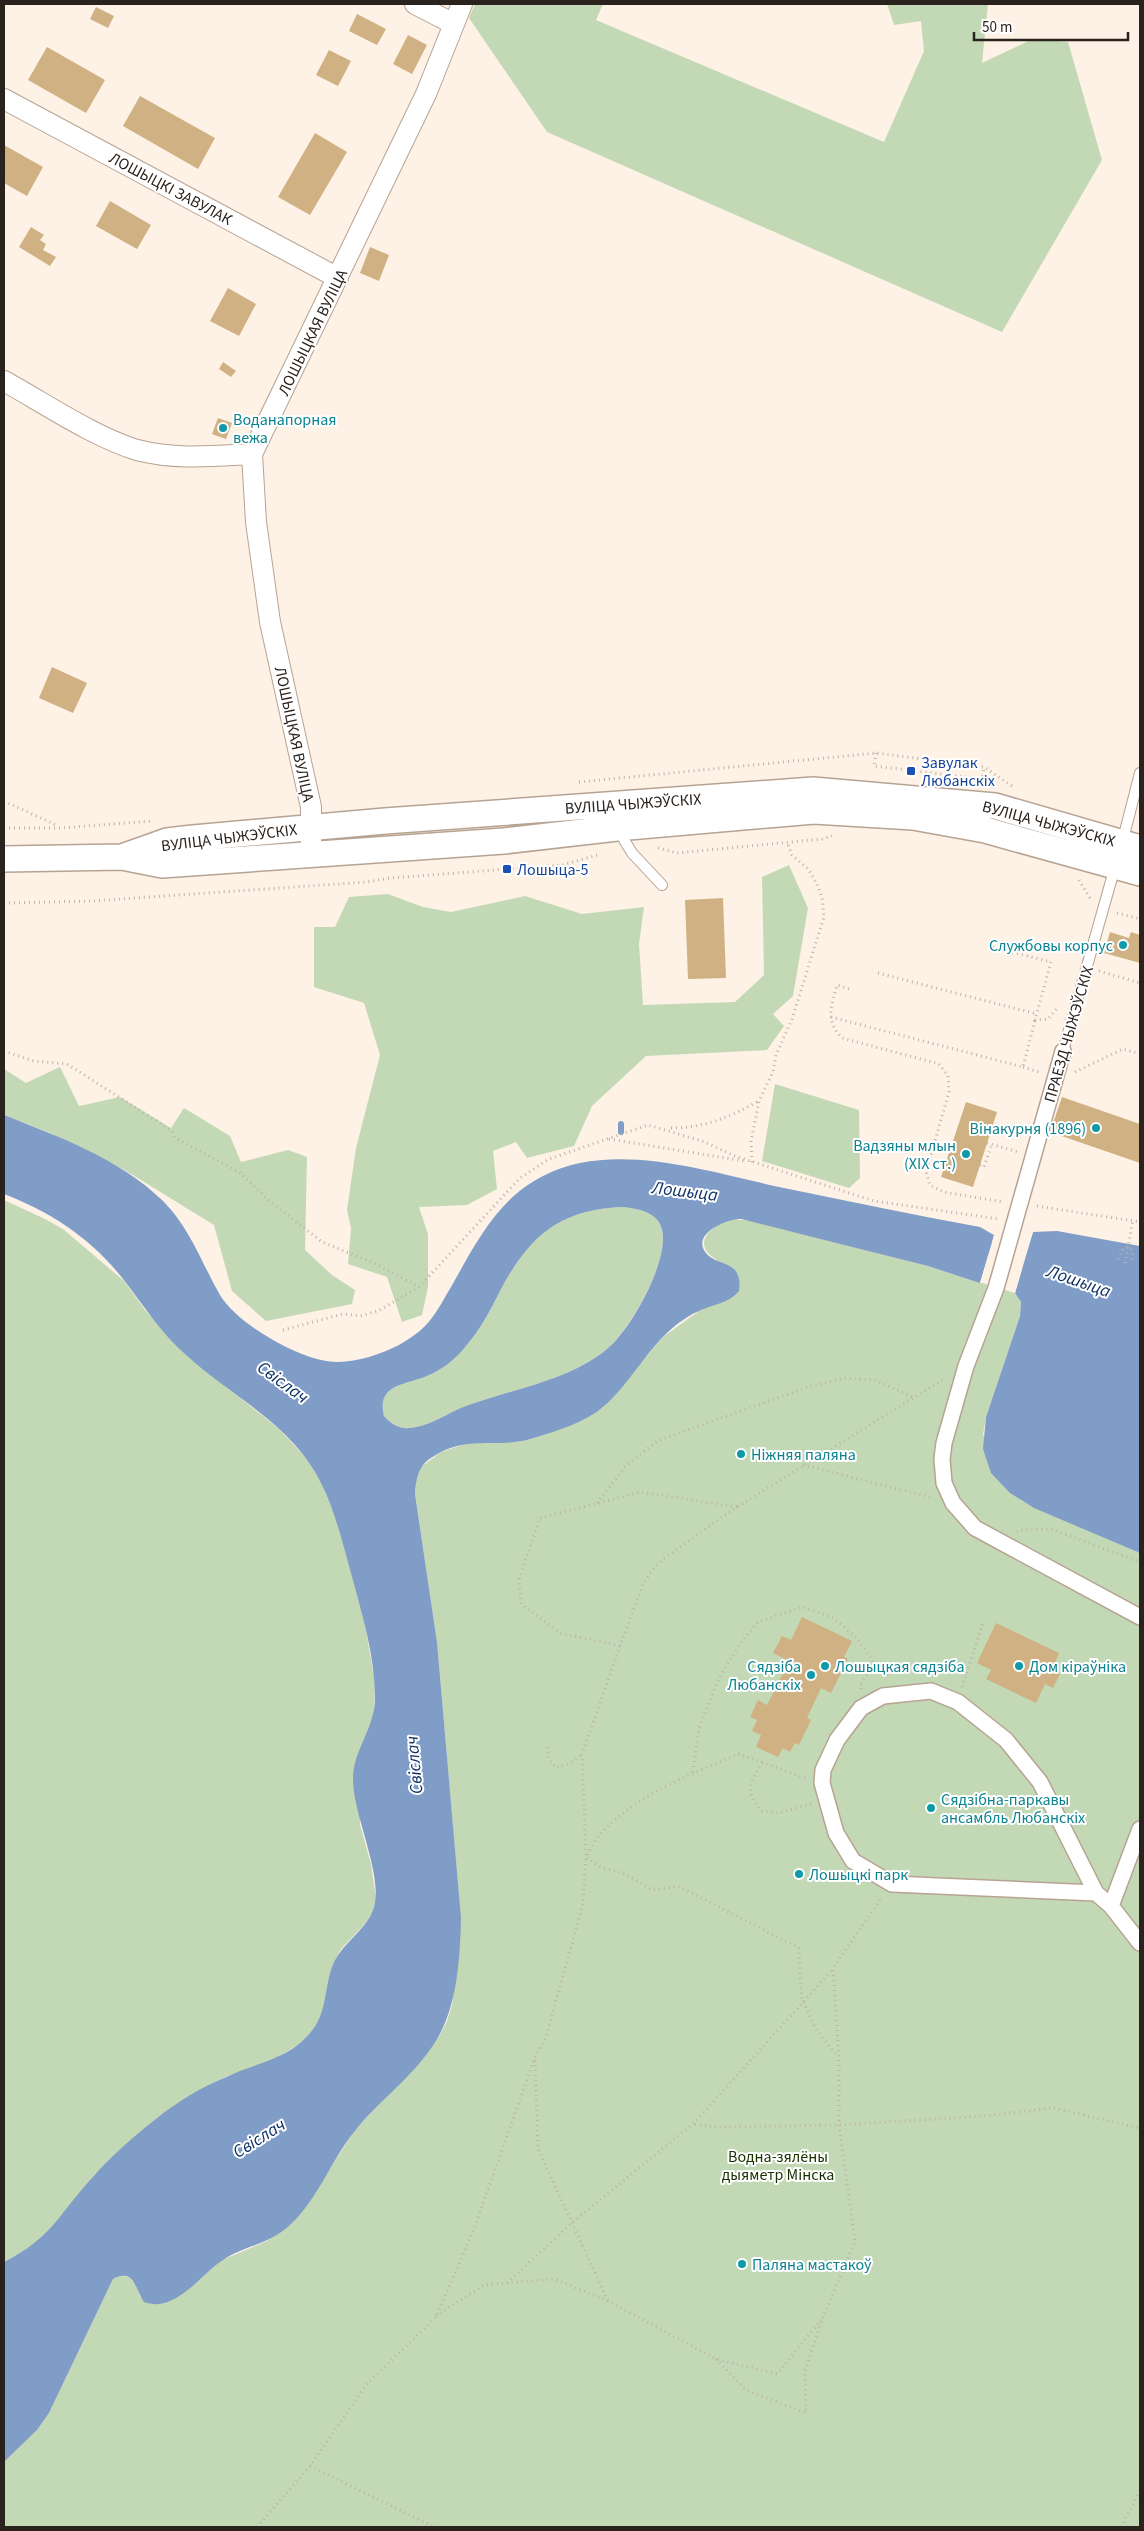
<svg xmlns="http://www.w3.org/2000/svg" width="1144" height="2531" font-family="'Source Sans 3',sans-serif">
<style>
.green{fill:#c3d9b6}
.water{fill:#809dc7;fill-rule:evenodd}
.pier{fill:#fef1e6}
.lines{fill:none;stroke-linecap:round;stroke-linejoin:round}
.stream{stroke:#809dc7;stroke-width:6}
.building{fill:#d0b183}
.service-casing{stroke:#b7a392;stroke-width:12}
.pedestrian-casing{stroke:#b7a392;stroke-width:18}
.minor-casing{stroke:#b7a392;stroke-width:22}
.tertiary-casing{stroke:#b7a392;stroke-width:28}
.path{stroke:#beb2a9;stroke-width:3;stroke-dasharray:1 4;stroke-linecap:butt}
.service{stroke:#fff;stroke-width:10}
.pedestrian{stroke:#fff;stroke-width:15}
.minor{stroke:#fff;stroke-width:20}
.tertiary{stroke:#fff;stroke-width:25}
.culture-dot{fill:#0f9aa8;stroke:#fff;stroke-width:2}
.transit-dot{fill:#1a4fb4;stroke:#fff;stroke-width:2}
.labels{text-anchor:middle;stroke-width:4;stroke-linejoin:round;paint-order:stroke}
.street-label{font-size:16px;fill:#2a221c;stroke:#fff}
.culture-label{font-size:16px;fill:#0d838f;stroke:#fff;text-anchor:start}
.transit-label{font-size:16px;fill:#164399;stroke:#fff;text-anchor:start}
.park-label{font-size:16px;fill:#193200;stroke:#fff}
.water-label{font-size:18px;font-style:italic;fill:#0e3266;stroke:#fff}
</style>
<rect width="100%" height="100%" fill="#fef1e6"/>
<path class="green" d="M475 4H603L596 20 884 142 924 51 921 21 894 25 887 4H988L982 63 1033 39 1068 42 1102 160 1002 332 547 132 469 18Z
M789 865 808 908 793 996 773 1014 784 1026 767 1050 646 1056 592 1106 574 1146 527 1158 516 1142 493 1151 497 1189 467 1205 419 1207 428 1234V1287L422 1315 402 1322 387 1277 348 1264 351 1228 347 1210 356 1148 380 1055 364 1003 314 987V927H335L349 897 388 894 423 907 451 912 525 896 582 914 644 907 639 944 643 1005 735 1002 764 975 762 877Z
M60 1067 79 1106 120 1097 171 1128 184 1108 230 1136 241 1162 288 1150 307 1157 305 1250 332 1275 355 1290 352 1304 266 1321 232 1291 214 1225 123 1169 50 1133 4 1115V1069L26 1083Z
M775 1084 859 1110 860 1178 849 1188 762 1161Z
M4 1200 45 1219 63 1229 124 1281 145 1310 186 1355 278 1428 310 1462 322 1484 341 1530 364 1620 375 1682 374 1715 360 1749V1825L371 1864 376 1899 372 1913 363 1926 341 1949 333 1964 322 2014 314 2029 303 2042 271 2061 225 2077 181 2101 158 2117 94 2175 53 2227 36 2244 4 2262Z
M624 1207C637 1209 653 1211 660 1224 675 1253 630 1330 607 1349 567 1382 510 1389 463 1407 447 1414 427 1427 410 1428 399 1429 391 1424 384 1416 376 1384 406 1385 427 1376 442 1370 456 1359 466 1346 480 1330 490 1311 500 1291 529 1236 560 1209 624 1207Z
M728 1219 755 1221 928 1266 1015 1293 1021 1302 1020 1316 986 1417 983 1435 1022 1501 1140 1553V2527H4V2462L37 2430 49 2413 113 2279C129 2270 136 2283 140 2297L191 2287 222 2260 267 2241 290 2225 310 2201 354 2131 421 2060 440 2035 447 2021 452 2005 458 1962 459 1898 437 1642 415 1494 416 1480 421 1467 441 1452 471 1442H517L532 1439 578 1421 603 1407 663 1337 699 1311 717 1260C691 1245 709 1228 728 1219Z"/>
<path class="water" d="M4 1115C59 1137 119 1158 163 1201 190 1228 201 1262 220 1295 236 1322 287 1351 317 1359 335 1364 351 1362 369 1357 389 1351 410 1341 425 1326 436 1315 443 1300 451 1287 475 1245 497 1199 543 1176 614 1139 711 1173 784 1188 849 1201 914 1215 980 1227L994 1235 992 1243 1026 1254 1033 1232 1057 1231 1140 1246V1553L1034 1508 1010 1493 991 1473 983 1449 986 1417 1020 1316 1021 1302 1015 1293 1022 1269 988 1256 980 1283 928 1266 741 1219C725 1219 687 1236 709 1256 716 1262 727 1263 734 1269 740 1275 740 1283 739 1291 728 1304 713 1304 699 1311 691 1314 683 1320 676 1325 647 1348 631 1383 603 1407 584 1423 556 1431 534 1438 497 1450 467 1433 431 1458 418 1466 416 1480 415 1494L437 1642 461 1918C460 1955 458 1998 441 2032 421 2071 381 2098 354 2132 331 2161 318 2199 290 2225 267 2246 245 2245 223 2260 205 2272 191 2292 170 2301 161 2305 153 2305 144 2302 135 2290 135 2267 113 2279L49 2413 37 2430 4 2462V2262C51 2238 57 2217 90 2180 109 2158 134 2136 157 2118 177 2102 200 2088 224 2078 254 2063 288 2060 310 2033 327 2014 324 1990 332 1967 340 1944 364 1933 373 1910 385 1877 353 1817 353 1779 353 1750 375 1728 375 1698 375 1656 362 1614 351 1573 338 1527 329 1482 295 1445 264 1410 221 1387 186 1355 161 1333 144 1306 123 1279 92 1239 51 1212 4 1194ZM624 1207C637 1209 653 1211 660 1224 675 1253 630 1331 607 1349 567 1382 510 1389 463 1407 447 1414 427 1427 410 1428 399 1429 391 1424 384 1416 376 1384 406 1385 427 1376 442 1370 456 1359 466 1346 480 1330 490 1311 500 1291 529 1236 560 1209 624 1207Z"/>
<path class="pier" d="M1031 1231 1033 1232 1015 1293 1013 1292 1019 1270 989 1259 982 1283H980L995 1232 996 1235 994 1242 1025 1251Z"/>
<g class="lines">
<path class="stream" d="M621 1132V1124"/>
</g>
<path class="building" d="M96 7 114 16 108 28 90 19Z
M357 14 386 29 377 45 349 31Z
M408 35 427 45 412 74 393 64Z
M47 47 105 80 86 113 28 80Z
M329 50 351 61 338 86 316 75Z
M140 96 215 138 198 169 123 126Z
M315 133 347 152 310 215 278 197Z
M4 145 43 167 27 196 4 183Z
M110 201 151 225 137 249 96 226Z
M31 227 44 235 40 240 46 244 43 250 56 257 50 266 19 247Z
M370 247 389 255 379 281 360 273Z
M228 288 256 304 239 336 210 321Z
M223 362 236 371 231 377 219 369Z
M218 418 232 423 226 439 212 434Z
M52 667 87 683 73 713 39 698Z
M723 898 726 978 688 979 685 900Z
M1110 932 1129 938 1131 932 1140 935V963L1104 953Z
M1062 1097 1140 1124V1163L1050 1132Z
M966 1102 997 1112 973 1187 941 1177Z
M802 1617 852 1641 844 1657 848 1659 831 1693 821 1688 807 1718 811 1720 799 1745 795 1743 790 1752 783 1748 778 1757 756 1747 761 1735 752 1731 757 1720 750 1717 758 1700 767 1705 789 1661 773 1653 782 1636 791 1640Z
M996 1623 1059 1653 1052 1670 1060 1674 1053 1688 1045 1684 1036 1703 986 1679 991 1670 977 1663Z"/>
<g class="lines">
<g class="service-casing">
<path id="service" d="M617 828 632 853 662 885
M1122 843 1140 773
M1063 1051 1115 867"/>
</g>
<g class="pedestrian-casing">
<path id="pedestrian" d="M1063 1051 996 1288 966 1366 944 1443 942 1459 944 1483 953 1503 975 1528 1140 1617
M1096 1893 892 1884 853 1861 836 1833 822 1783 823 1770 837 1740 861 1708 883 1696 931 1691 958 1702 1006 1740 1040 1782 1096 1893 1111 1906 1140 1943
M1111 1906 1140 1829"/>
</g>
<g class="minor-casing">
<path id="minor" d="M415 4 454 24
M4 99 338 278
M4 381C44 403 94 437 137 450 175 460 214 456 252 454
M311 854V807L270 622 256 522 252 454 426 94 462 4"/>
</g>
<g class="tertiary-casing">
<path id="tertiary" d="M122 857 167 841 193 838 385 821 813 790 995 806 1140 848
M4 859 122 857 162 865 504 841 617 828 814 811 913 817 985 830 1140 873"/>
</g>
<path class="path" d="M876 753 874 766 982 779 984 767
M579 782 876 753 984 767 1012 786
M4 801 58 826
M4 828H61L152 821
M658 848 677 853 822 839 832 836
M1079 880 1090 898
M4 903 91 901 367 882 390 878 562 865 598 855
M1117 913 1140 919
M988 946 1051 962 1035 1020 1048 1019 1058 1007
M1099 971 1140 983
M878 973 1037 1014
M849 989 837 985C831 1008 825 1020 842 1038L939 1064 948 1076 949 1092 926 1172 930 1185 943 1192 1004 1202
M831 1017 1023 1067 1035 1020
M4 1051 34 1061 67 1064 172 1131 175 1138 239 1172 272 1203 322 1242 376 1264 419 1287
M1023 1067 1039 1072
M1075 1072 1123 1049 1140 1054
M671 1128C704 1128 730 1117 759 1101
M609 1139 744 1161
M987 1143 1018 1152
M752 1162 751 1141 759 1101 773 1072 776 1055 792 1019 824 917 822 897 816 882 808 869 792 855 787 842
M980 1165 984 1167 992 1144
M1037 1206 1140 1222
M1118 1259 1123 1249 1128 1247 1132 1250 1133 1261
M1125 1263 1133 1220
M283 1330 343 1314 360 1316 378 1311 419 1287 520 1178 549 1159 648 1125 702 1141 735 1156 874 1201 999 1219
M803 1465 930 1497
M597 1503 626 1466 657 1441 808 1387 844 1378 875 1380 913 1397
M1017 1532 1020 1530 1051 1529 1140 1562
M620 1646 560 1633 521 1604 519 1579 540 1518 641 1492 737 1507
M962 1687 983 1623
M861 1689V1684L874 1663
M547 1747 549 1759 556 1768 570 1763 582 1755
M762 1762C750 1784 744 1790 761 1811L778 1813 811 1804
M693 1772 699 1728 719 1678 742 1641 758 1622 803 1607 833 1618 858 1639 874 1663 889 1677
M805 1778 739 1754C692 1773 639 1794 603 1831 596 1838 591 1849 586 1857L601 1867 625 1874 653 1890 678 1886 799 1948 801 1996 815 2028 838 2057
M535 2060 538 2149 608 2301
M695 2124 714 2127 839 2125 984 2116 1054 2108 1140 2128
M507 2283 573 2222 694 2123 833 1969
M436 2316 484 2285 554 2279 608 2301 716 2359 777 2374 821 2320
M716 2359 746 2390 806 2413 805 2371 823 2317 855 2242 839 2125V2058L833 1968 882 1897
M310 2466 434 2527
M257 2527 310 2466 367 2384 436 2317 474 2229 535 2057 546 2037 583 1904 586 1857 582 1754 620 1646 643 1584 651 1572 663 1559 737 1507 944 1379
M1121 2527 1140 2491"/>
<use href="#service" class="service"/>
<use href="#pedestrian" class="pedestrian"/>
<use href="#minor" class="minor"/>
<use href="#tertiary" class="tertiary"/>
</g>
<g class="culture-dot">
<circle cx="223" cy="428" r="5"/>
<circle cx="1123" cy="945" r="5"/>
<circle cx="1096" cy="1128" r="5"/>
<circle cx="966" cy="1154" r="5"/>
<circle cx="741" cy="1454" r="5"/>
<circle cx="825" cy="1666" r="5"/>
<circle cx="1019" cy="1666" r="5"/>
<circle cx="811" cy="1675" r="5"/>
<circle cx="931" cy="1808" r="5"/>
<circle cx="799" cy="1874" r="5"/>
<circle cx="742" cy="2264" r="5"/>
</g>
<g class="transit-dot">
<rect x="906" y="766" width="10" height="10" rx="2.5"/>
<rect x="502" y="864" width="10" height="10" rx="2.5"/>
</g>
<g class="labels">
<g class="street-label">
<text transform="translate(171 188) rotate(28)" y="6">ЛОШЫЦКІ ЗАВУЛАК</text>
<text transform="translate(312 332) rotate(-64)" y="6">ЛОШЫЦКАЯ ВУЛІЦА</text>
<text transform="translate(295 734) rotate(78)" y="6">ЛОШЫЦКАЯ ВУЛІЦА</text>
<text transform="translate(633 803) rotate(-4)" y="6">ВУЛІЦА ЧЫЖЭЎСКІХ</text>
<text transform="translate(1049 823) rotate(15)" y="6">ВУЛІЦА ЧЫЖЭЎСКІХ</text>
<text transform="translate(229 837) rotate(-7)" y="6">ВУЛІЦА ЧЫЖЭЎСКІХ</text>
<text transform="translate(1068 1034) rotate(-74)" y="6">ПРАЕЗД ЧЫЖЭЎСКІХ</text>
</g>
<g class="culture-label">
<text x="233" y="425">Воданапорная<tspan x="233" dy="18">вежа</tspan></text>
<text x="1113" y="951" text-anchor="end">Службовы корпус</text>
<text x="1086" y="1134" text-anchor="end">Вінакурня (1896)</text>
<text x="956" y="1151" text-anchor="end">Вадзяны млын<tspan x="956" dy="18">(XIX ст.)</tspan></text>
<text x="751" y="1460">Ніжняя паляна</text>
<text x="801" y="1672" text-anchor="end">Сядзіба<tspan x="801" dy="18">Любанскіх</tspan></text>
<text x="835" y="1672">Лошыцкая сядзіба</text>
<text x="1029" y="1672">Дом кіраўніка</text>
<text x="941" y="1805">Сядзібна-паркавы<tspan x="941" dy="18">ансамбль Любанскіх</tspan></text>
<text x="809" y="1880">Лошыцкі парк</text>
<text x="752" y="2270">Паляна мастакоў</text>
</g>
<g class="transit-label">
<text x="921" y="768">Завулак<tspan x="921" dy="18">Любанскіх</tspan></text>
<text x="517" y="875">Лошыца-5</text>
</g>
<g class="park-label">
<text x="778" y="2162">Водна-зялёны<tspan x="778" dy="18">дыяметр Мінска</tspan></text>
</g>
<g class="water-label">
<text transform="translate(685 1191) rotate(7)" y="6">Лошыца</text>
<text transform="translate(1079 1281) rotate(19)" y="6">Лошыца</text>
<text transform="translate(283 1382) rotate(36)" y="6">Свіслач</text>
<text transform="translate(414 1765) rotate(-95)" y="6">Свіслач</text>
<text transform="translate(259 2138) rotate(-32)" y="6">Свіслач</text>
</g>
</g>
<rect width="1144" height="2531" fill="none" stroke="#2a221c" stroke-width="10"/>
<path d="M974 32v8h154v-8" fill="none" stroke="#2a221c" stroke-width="2.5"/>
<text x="982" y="32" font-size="15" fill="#2a221c" stroke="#ffffff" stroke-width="4" paint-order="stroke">50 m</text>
</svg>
